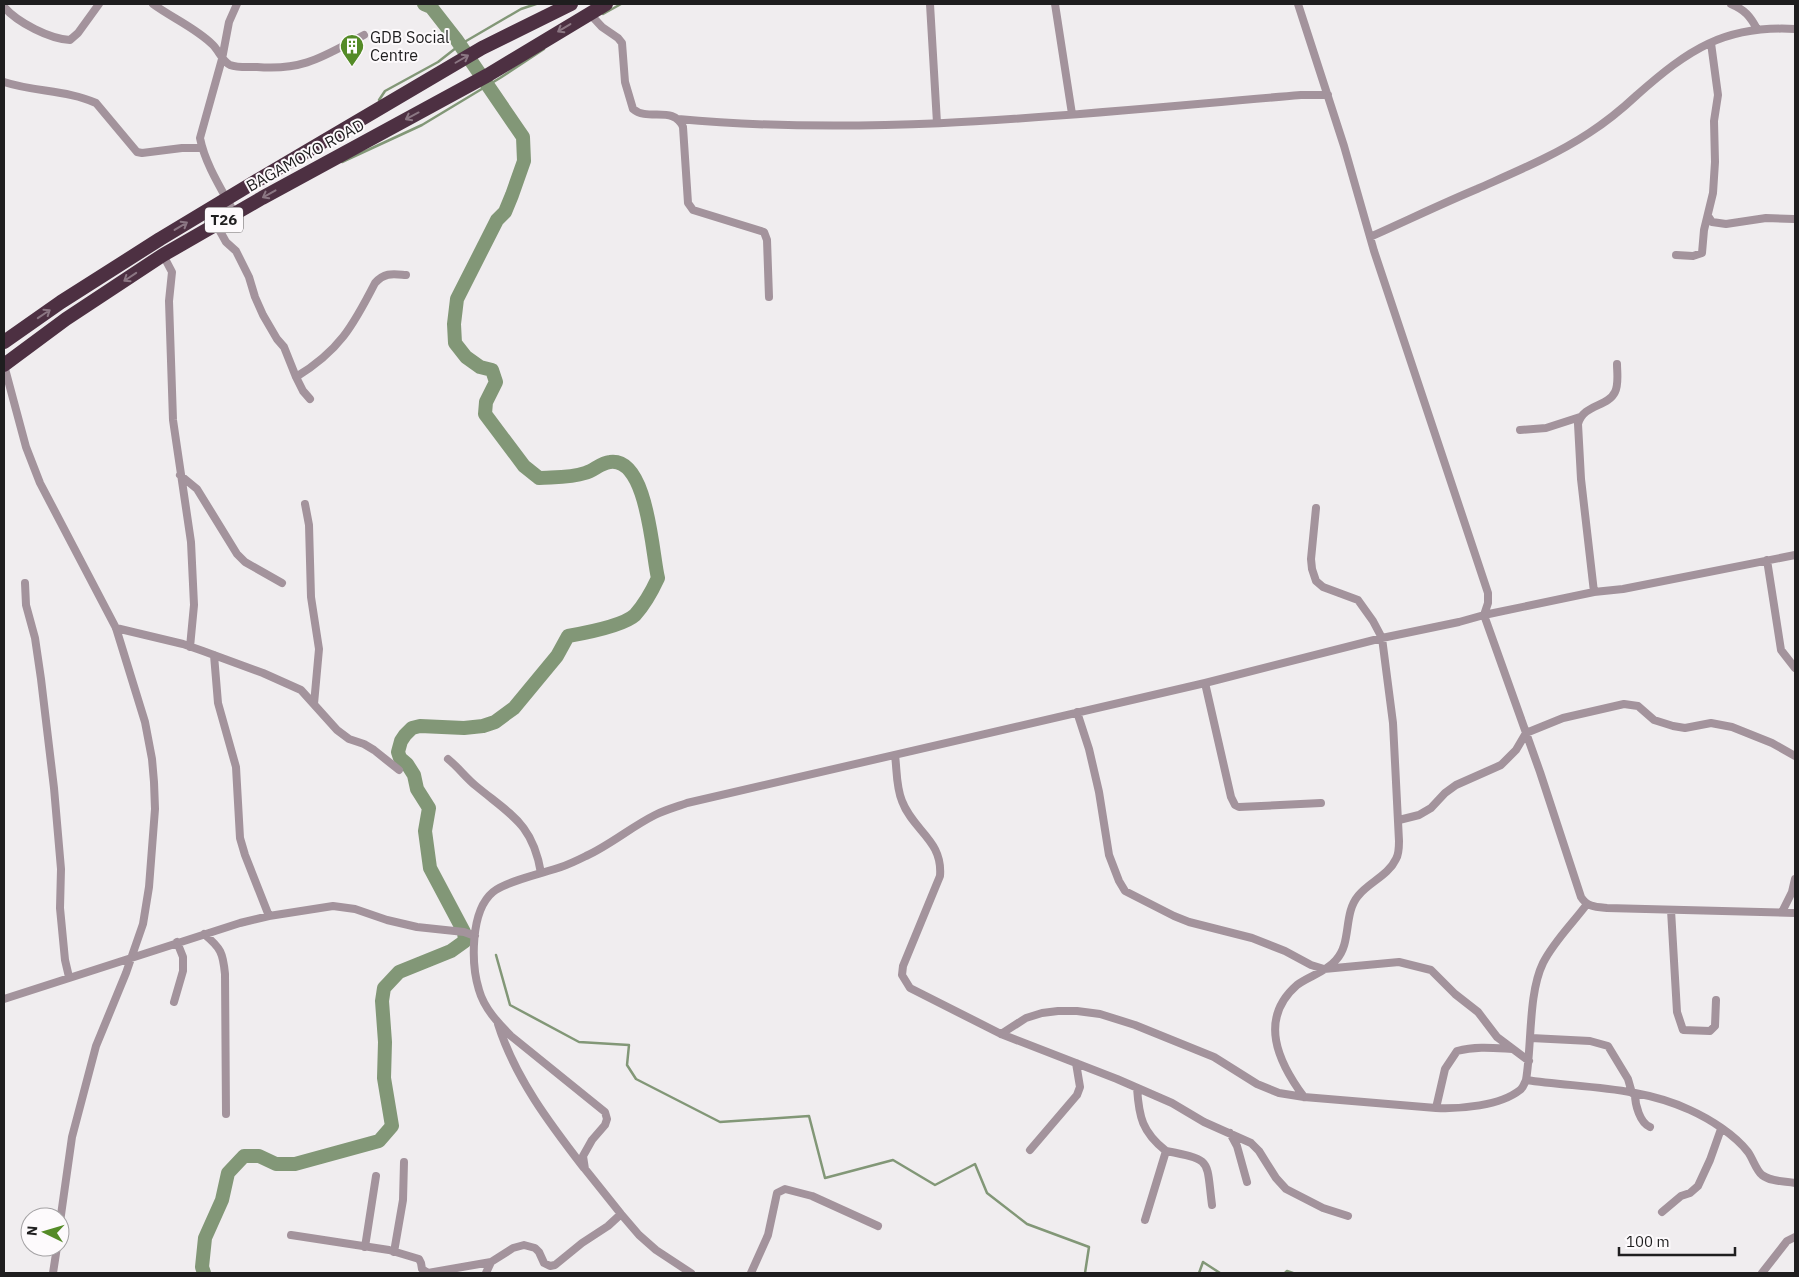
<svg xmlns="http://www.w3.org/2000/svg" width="1799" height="1277" font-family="'IBM Plex Sans',sans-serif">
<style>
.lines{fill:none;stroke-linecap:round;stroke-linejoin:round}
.stream{stroke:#829777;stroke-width:2.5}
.river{stroke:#829777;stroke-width:14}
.street{stroke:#a3939c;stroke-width:8}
.highway{stroke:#4d3042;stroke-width:14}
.oneway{stroke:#8b7783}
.labels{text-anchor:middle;stroke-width:4;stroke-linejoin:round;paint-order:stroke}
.shield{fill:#fdfafc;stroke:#626061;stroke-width:1}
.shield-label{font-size:15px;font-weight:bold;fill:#1f1e1f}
.poi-label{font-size:16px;fill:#1f1e1f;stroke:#fdfafc;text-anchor:start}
.street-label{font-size:16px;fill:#1f1e1f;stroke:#fdfafc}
</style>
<rect width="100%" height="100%" fill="#f0edef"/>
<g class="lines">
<path class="stream" d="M603 14 621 4
M379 100 385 91 438 62 461 44 521 9 536 4
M342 162 422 125 500 78 544 49
M496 955 510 1005 579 1042 629 1045 627 1065 636 1079 720 1122 809 1116 825 1178 893 1160 935 1185 975 1164 987 1193 1027 1224 1089 1247 1085 1273
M1199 1273 1203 1262 1220 1273
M1285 1273 1287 1271 1293 1273"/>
<path class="river" d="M204 1273 202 1267 205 1238 222 1200 228 1173 244 1156H259L276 1164H295L379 1141 392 1126 384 1078 385 1042 382 1001 384 988 399 972 451 951 465 941 464 932 430 868 425 831 429 808 417 789 414 775 407 764 400 758 398 752 401 741 405 735 412 728 420 726 464 728 483 726 495 722 514 708 557 656 568 636C585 633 623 626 635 615 644 605 652 591 658 578 652 554 648 457 610 462 600 463 594 471 585 473 571 478 554 477 539 478L524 466 485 414 486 402 496 382 492 370 480 367 466 357 455 343 454 324 457 299 497 220 505 212 512 195 524 161 523 137 456 39 431 7 424 4"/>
<path class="street" d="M153 4C172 18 196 28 213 45 219 51 222 61 230 65 238 68 248 67 257 67 304 71 324 56 364 35
M930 4 937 123
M1055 4 1072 114
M1731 4C1745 10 1750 16 1757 29
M4 7C18 23 50 39 70 40L78 33 99 4
M589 13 602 27 618 38 622 43 625 82 633 109C648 122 674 105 683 127L688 203 693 210 764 232 767 240 769 297
M4 82C34 92 68 90 96 103L137 152 142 153 182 148H202
M678 119C885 138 1095 112 1301 95H1328
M235 214C222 190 205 164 200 138L222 59 229 22 237 4
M1708 216 1712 222 1726 224 1766 218 1794 219
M216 224 226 242 236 251 249 277 255 297 263 315 277 339 284 347 296 377 303 391 310 399
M1370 237C1406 221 1441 204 1477 189 1515 172 1554 156 1589 133 1606 122 1622 109 1637 95 1688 50 1724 25 1795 29
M163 255 172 272 169 301 173 420 191 542 194 605 190 647
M1676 255 1693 256 1702 253 1704 230 1713 193 1715 162 1714 121 1718 95 1711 43
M4 365 26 447 40 483 116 628 145 722 152 759 154 782 155 809 149 887 143 924 126 973 96 1046 72 1137 60 1222
M296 377C339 351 353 326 375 283 385 272 393 274 406 275
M1520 430 1546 428 1580 417
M180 475 197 489 237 554 245 562 282 583
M305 504 309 525 311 597 319 649 314 704
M1795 555 1623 589 1594 592 1484 615 1540 772 1581 897C1587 907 1596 907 1607 908L1795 913
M1767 560 1781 650 1795 668
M25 583 26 605 35 638 41 679 54 788 61 869 60 908 65 960 69 977
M1594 592 1581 479 1578 424C1583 404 1608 407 1615 392 1619 384 1617 372 1617 364
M116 628 183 644 203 651 263 673 301 690 337 730 349 739 364 744 374 750 399 770
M214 655 218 703 236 767 240 838 245 855 269 916
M1205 683 1231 797 1235 805 1239 807 1321 803
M1077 712 1089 749 1099 792 1109 855 1119 881 1125 891 1174 916 1189 922 1252 938 1285 951 1311 965 1324 969 1399 962 1431 970 1455 994 1478 1012 1497 1037 1529 1061
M895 755C897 770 896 787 902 801 913 831 943 840 940 876L903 966 902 975 910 988 1001 1034 1117 1079 1172 1103 1204 1122 1251 1143 1259 1151 1276 1178 1286 1189 1323 1208 1348 1216
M448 759C459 768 466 778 476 786 511 815 533 824 541 873
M1399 820 1419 815 1431 808 1445 793 1456 785 1501 765 1516 750 1526 733 1563 718 1624 704 1638 706 1654 720 1673 726 1685 728 1711 723 1732 727 1772 743 1795 756
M1671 910 1677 1012 1683 1030 1710 1031 1715 1026 1716 1000
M1782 912 1792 892 1795 879
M204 934C221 948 223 953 225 974L226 1114
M4 999 240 923 269 916 333 906 355 909 387 920 417 927 464 932 475 936
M174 1002 183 971V957L177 942
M498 1024C515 1078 550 1124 584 1168
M1001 1034 1026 1018 1042 1013 1058 1011H1077L1100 1014 1135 1025 1214 1057 1257 1084 1279 1093 1304 1097 1436 1108C1460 1109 1500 1106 1520 1090 1523 1088 1524 1084 1526 1080 1532 1045 1528 994 1543 963 1554 941 1573 923 1587 904
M1531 1038 1590 1041 1608 1046 1628 1079 1632 1093
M1526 1080C1581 1088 1639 1086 1690 1110 1710 1119 1735 1135 1748 1152 1753 1159 1756 1170 1762 1175 1771 1182 1785 1181 1795 1183
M1137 1088C1139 1117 1142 1132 1166 1151L1145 1220
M1635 1094C1635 1105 1640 1123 1650 1127
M1304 1097C1278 1062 1258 1019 1297 985 1309 976 1326 972 1336 960 1352 943 1343 914 1358 896 1369 882 1388 876 1396 859 1399 854 1399 847 1399 841L1393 723 1382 638 1373 621 1358 600 1323 587 1316 581 1312 569 1311 559 1316 508
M1436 1108 1445 1069 1457 1051C1476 1046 1494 1048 1512 1049
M1230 1133 1237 1146 1247 1182
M1030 1150 1077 1095 1080 1087 1076 1063
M1166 1151C1213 1160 1206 1159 1212 1205
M1662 1212 1681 1196 1690 1193 1698 1186 1710 1160 1721 1129
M291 1235 389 1250 419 1259 421 1263 422 1269 428 1273 491 1262 513 1248 524 1245 535 1248 539 1252 544 1263 550 1266 555 1265 582 1243 608 1226 621 1214
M365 1247 376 1176
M394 1252 403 1200 404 1162
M53 1273 57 1247
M486 1273 491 1262
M691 1273 656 1250 639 1235 621 1214 585 1169 583 1156 592 1140 605 1125 607 1119 605 1112 511 1036C498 1023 484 1008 479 990 471 964 470 911 493 892 506 881 544 873 561 867 570 864 578 860 586 856 610 845 631 827 655 815 665 810 676 807 687 803L1205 683 1382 638 1459 622 1484 615 1488 603V593L1374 251 1344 146 1298 4
M751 1273 768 1235 777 1193 785 1189 812 1196 878 1226
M1762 1273 1787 1241 1795 1237"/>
<path class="highway" d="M4 342 61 302 160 239 253 183 482 48 571 4
M4 365 66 319 163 255 262 198 488 75 606 4"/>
</g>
<defs><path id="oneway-shaft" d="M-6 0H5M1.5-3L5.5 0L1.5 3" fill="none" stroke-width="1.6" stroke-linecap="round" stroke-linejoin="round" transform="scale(1.25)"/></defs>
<g class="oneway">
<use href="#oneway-shaft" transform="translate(564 28) rotate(149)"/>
<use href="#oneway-shaft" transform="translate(462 59) rotate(-30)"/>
<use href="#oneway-shaft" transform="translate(412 116) rotate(152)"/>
<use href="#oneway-shaft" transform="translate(269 194) rotate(151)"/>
<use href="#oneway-shaft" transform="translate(181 226) rotate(-31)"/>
<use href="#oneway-shaft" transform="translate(130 277) rotate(146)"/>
<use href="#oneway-shaft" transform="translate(44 314) rotate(-34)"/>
</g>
<defs>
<g id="building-pin" transform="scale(1.25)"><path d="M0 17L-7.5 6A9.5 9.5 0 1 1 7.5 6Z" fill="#548b27" stroke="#fdfafc"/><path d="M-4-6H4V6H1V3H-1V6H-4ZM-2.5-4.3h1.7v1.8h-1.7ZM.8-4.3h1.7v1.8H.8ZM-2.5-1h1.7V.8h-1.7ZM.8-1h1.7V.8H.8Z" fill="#fff"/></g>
</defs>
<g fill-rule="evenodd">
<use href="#building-pin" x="352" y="46"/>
</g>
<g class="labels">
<rect class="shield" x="205" y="207.5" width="38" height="25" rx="4"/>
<g class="shield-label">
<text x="224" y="225">T26</text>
</g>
<g class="poi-label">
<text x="370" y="43">GDB Social<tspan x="370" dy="18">Centre</tspan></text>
</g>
<g class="street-label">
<text transform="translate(305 155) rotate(-29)" y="6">BAGAMOYO ROAD</text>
</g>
</g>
<rect width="1799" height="1277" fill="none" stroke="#1f1e1f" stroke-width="10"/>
<g transform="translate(45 1232) rotate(275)"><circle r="24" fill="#fdfafc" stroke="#a4a2a4"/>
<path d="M0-4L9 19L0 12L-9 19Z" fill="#548b27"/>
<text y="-8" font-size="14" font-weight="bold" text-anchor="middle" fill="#1f1e1f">N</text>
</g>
<path d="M1619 1247v8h116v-8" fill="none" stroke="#1f1e1f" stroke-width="2.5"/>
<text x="1626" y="1247" font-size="15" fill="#1f1e1f" stroke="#fdfafc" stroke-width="4" paint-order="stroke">100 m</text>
</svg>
